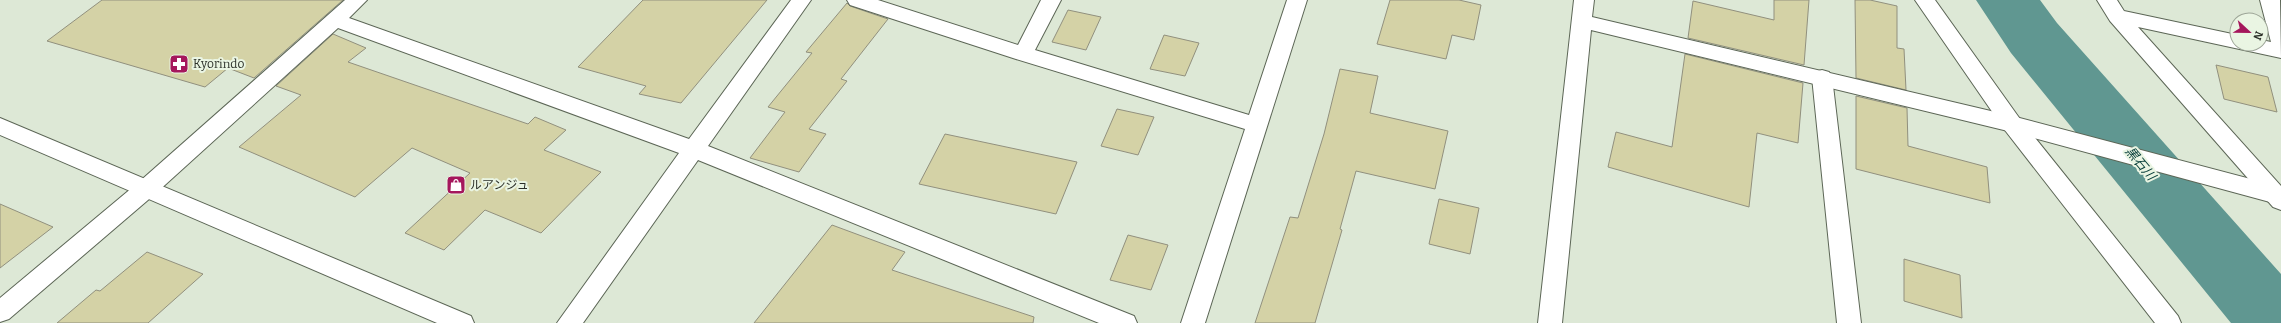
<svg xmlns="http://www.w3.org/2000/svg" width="2281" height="323" font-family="Bitter,'Noto Sans JP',serif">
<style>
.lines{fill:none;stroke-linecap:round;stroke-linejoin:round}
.river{fill:#609791;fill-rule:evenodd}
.building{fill:#d4d2a6;stroke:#91907e}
.minor-casing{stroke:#5c6656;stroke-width:2}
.tertiary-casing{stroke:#5c6656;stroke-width:2}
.minor{fill:#fff;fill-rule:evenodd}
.tertiary{fill:#fff;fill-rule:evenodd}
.labels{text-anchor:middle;stroke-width:4;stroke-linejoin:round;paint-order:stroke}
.poi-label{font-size:12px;fill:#2b2f28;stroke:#eaf5e3;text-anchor:start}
.water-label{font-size:13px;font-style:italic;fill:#023a36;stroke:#eaf5e3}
</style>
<rect width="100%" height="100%" fill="#dde8d6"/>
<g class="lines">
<path class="river" d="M1976 0H2040L2057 23 2281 274V323H2231L2011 53Z"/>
</g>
<path class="building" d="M102 0H343L254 78 228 68 205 87 47 41Z
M643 0H767L681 103 639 94 646 86 578 67Z
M1390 0H1459L1481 5 1474 40 1452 35 1446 59 1377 44Z
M1774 0H1809L1804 65 1688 38 1693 1 1774 20Z
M1855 0H1870L1897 6V48L1904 49 1906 90 1856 78Z
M847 3 850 6 888 19 841 79 847 81 809 129 826 134 799 172 750 158 785 112 768 107 812 53 806 52Z
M1068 10 1101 17 1086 50 1052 42Z
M333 34 366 48 348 62 528 124 535 117 566 130 544 150 601 172 541 233 485 210 444 250 405 233 470 173 412 148 355 197 239 147 301 95 276 86Z
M1164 35 1199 43 1185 76 1150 69Z
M1685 54 1803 83 1798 143 1757 133 1749 207 1608 167 1616 132 1672 147Z
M2216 65 2268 77 2277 112 2224 99Z
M1340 69 1378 76 1370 113 1448 131 1435 189 1356 171 1340 229 1342 230 1315 323H1255L1290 217 1298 218 1324 134Z
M1856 96 1907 108 1908 146 1987 167 1990 203 1856 169Z
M1117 109 1154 117 1138 155 1101 146Z
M945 134 1077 162 1056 214 919 184Z
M1439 199 1479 208 1470 254 1429 244Z
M0 204 53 227 0 268Z
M832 225 905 252 892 270 1034 317 1033 323H754Z
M1128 235 1168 245 1151 290 1110 280Z
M147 252 203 274 148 323H57L96 290 100 291Z
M1904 259 1960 275 1962 318 1904 301Z"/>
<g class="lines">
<g class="minor-casing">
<path id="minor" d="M345 0H367L349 18 689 139 791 0H811L708 146 1134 316 1137 323H1099L698 160 583 323H557L679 153 338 28 155 194 9 319 0 322V298L139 182Z
M847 0H878L1018 45 1041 0H1061L1035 50 1249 115 1287 0H1307L1205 323H1181L1245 129 1016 59 850 5Z
M1915 0H1935L2020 119 2178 316 2181 323H2155L2004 129Z
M2097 0H2117L2124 11 2237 35V44H2261V40L2271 42 2260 0H2280L2281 58 2138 27 2281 186V210L2273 207 2110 21Z
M1822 70 1829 72 1832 77 1861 323H1837L1812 77 1815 72Z"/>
</g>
<g class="tertiary-casing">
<path id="tertiary" d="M1574 0H1594L1592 17 2012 116 2281 187V205L2012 132 1591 30 1562 323H1538Z
M0 118 471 316 474 323H437L0 135Z"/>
</g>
<use href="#minor" class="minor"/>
<use href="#tertiary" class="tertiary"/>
</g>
<defs>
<g id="pharmacy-square" transform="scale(1)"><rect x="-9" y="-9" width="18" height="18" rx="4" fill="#a5175c" stroke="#eaf5e3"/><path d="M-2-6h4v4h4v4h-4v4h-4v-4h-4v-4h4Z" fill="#fff"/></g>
<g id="shop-square" transform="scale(1)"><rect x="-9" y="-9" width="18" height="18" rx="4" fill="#a5175c" stroke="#eaf5e3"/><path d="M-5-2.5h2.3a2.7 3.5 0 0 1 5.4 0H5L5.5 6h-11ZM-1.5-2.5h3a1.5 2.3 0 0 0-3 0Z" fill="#fff"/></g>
</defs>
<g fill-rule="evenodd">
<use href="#pharmacy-square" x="179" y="64"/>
<use href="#shop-square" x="456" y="185"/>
</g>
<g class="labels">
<g class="poi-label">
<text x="193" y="68">Kyorindo</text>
<text x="470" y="189">ルアンジュ</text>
</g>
<g class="water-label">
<text transform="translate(2141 163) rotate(50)" y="5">黒石川</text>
</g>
</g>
<g transform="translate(2249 32) rotate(112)"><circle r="19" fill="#eaf5e3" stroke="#9ea698"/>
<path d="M0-3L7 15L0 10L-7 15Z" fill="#a5175c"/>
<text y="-6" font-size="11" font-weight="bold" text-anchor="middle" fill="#2b2f28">N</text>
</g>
</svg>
